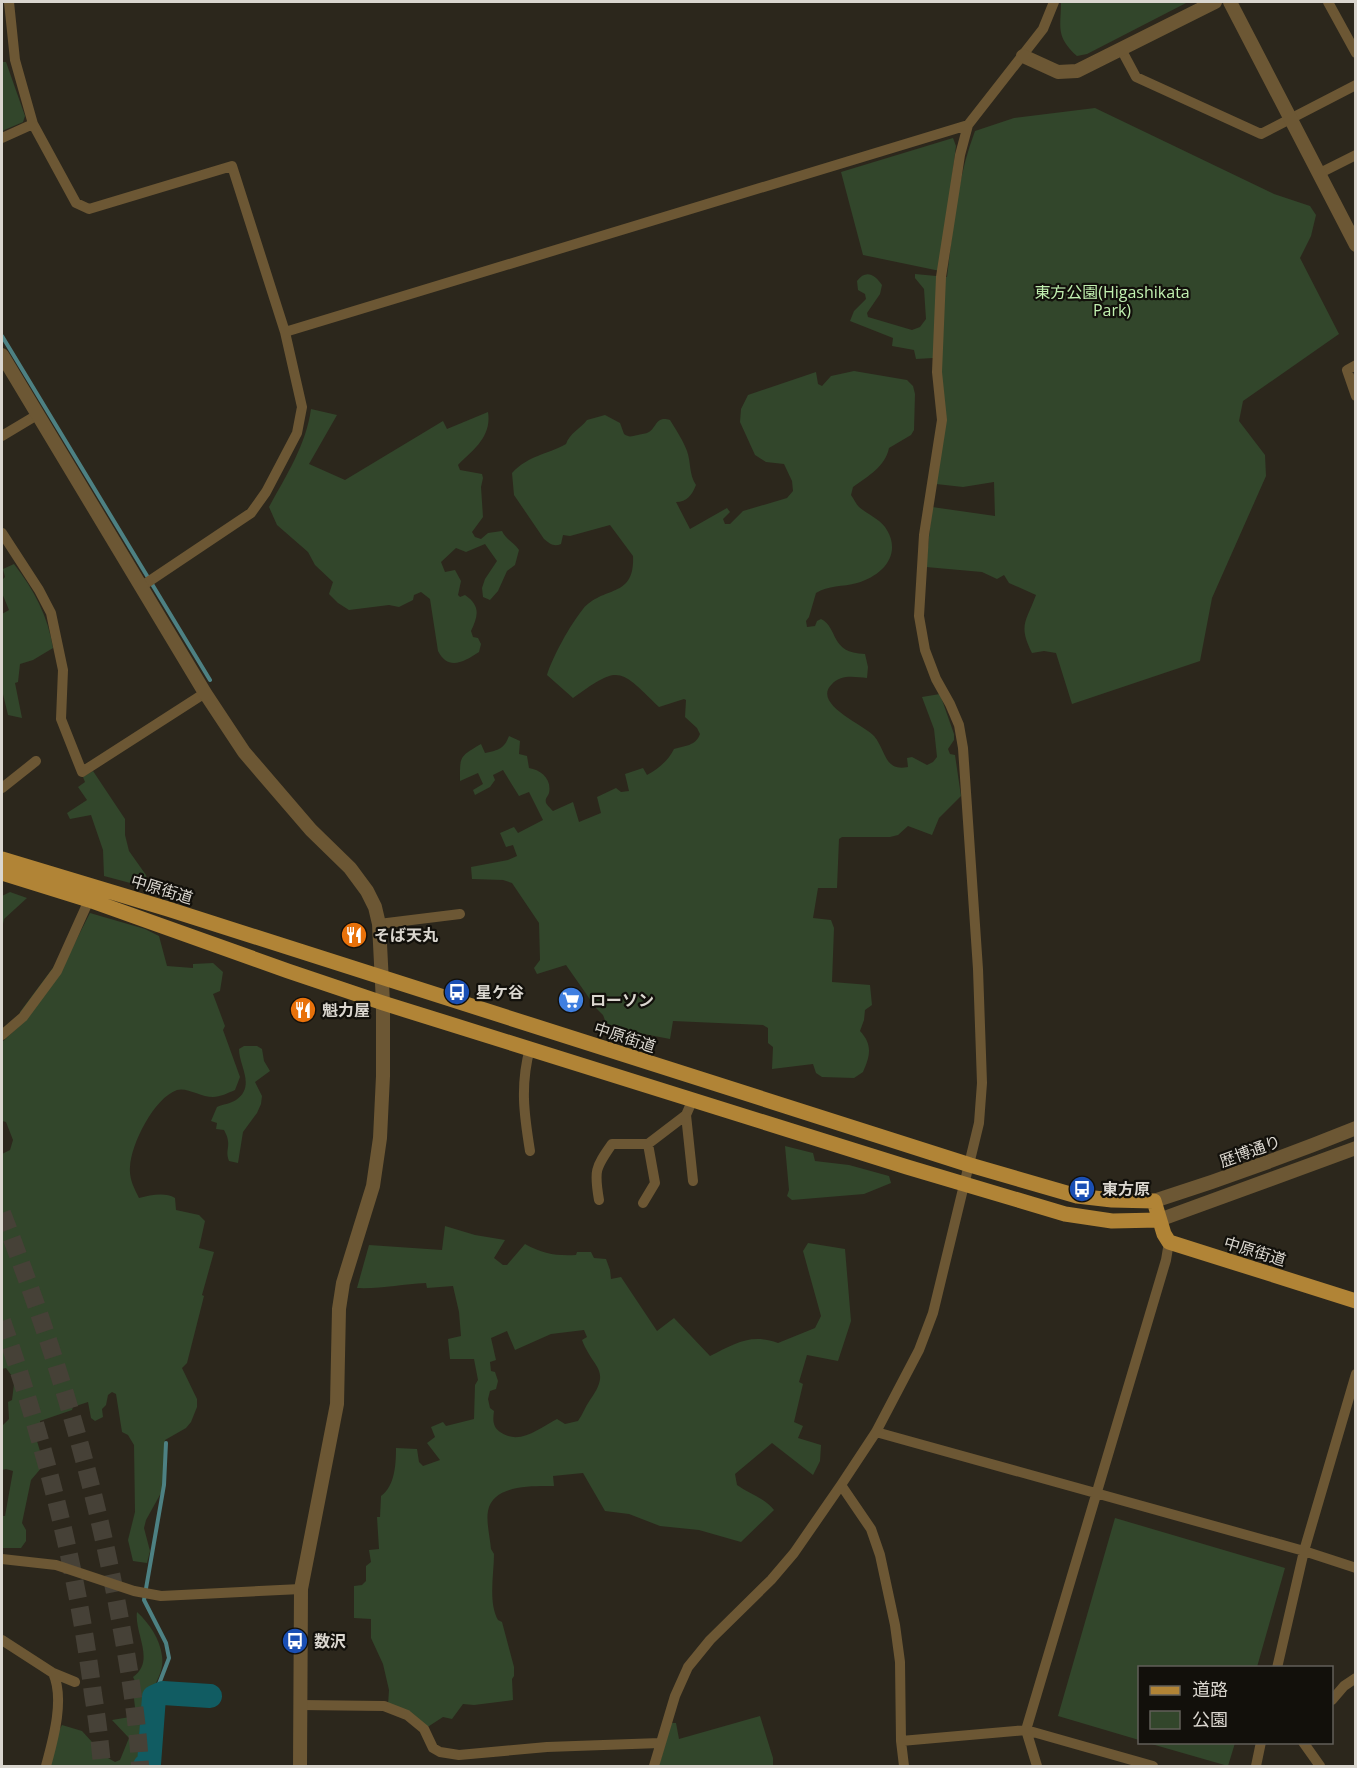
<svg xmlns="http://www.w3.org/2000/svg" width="1357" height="1768" font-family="'Open Sans','Noto Sans JP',sans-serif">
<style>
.green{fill:#32462b;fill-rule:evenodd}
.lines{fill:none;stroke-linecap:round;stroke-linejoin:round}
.stream{stroke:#4d8183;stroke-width:4}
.river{stroke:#115c62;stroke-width:24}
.motorway-tunnel{stroke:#464137;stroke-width:18;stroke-dasharray:18 9;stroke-linecap:butt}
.minor{stroke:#6c5734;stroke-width:10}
.tertiary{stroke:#6c5734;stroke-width:14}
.primary{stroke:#b18436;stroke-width:15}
.labels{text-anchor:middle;stroke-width:4.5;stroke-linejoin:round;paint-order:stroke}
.park-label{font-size:16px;fill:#c1f0b0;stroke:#12100b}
.street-label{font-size:16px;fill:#dad6cf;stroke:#12100b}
.poi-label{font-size:16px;font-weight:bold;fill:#dad6cf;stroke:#12100b;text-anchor:start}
</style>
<rect width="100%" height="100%" fill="#2c271c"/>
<path class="green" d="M1061 2H1188L1087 54 1077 56C1055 36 1061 27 1061 2Z
M2 62H6L25 116 23 122 2 131Z
M1095 108 1274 194 1310 206 1316 215 1311 236 1300 258 1339 334 1243 401 1239 421 1265 455 1266 476 1212 598 1200 661 1072 704 1056 653 1044 651 1032 653C1018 625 1026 622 1036 595L1009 583 1004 575 997 579 982 572 926 567 932 507 995 516 994 482 963 487 936 484 944 420 933 358 916 359 914 350 892 346 893 338 850 321 854 311 866 299 865 294 858 290 857 281C866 269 875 275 882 285L880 294 867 313 868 317 912 330 920 327 926 319 924 289 915 278V274L947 277C953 228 957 178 975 131L1014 118Z
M953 138 956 146 940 271 863 255 841 172Z
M854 371 907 380 913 386 915 394 914 430 911 435 889 448C885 467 868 476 853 487L851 495C854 499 856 504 859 507 867 514 878 518 885 527 903 553 884 575 857 583 843 587 828 585 816 593L809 617 806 621 807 627 815 626 817 621 821 619C839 628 829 653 865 654L868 667 867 678C855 677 841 674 832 684 811 704 865 725 874 736 886 750 884 772 908 767L907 758 912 757 927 765 933 762 937 757 934 729 922 697 940 694 954 734V740L948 749 950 754 955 755 961 796 939 818 932 835 908 826 898 835 890 837H842L839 839 837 888H818L813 918 831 920 834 928 832 982 870 985 872 1005 865 1010 864 1020 860 1031C873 1045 870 1056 863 1072L854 1078 822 1077 816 1073 813 1064 772 1069 773 1047 768 1043V1028L763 1025 673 1021 670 1039 644 1034 641 1037 606 1023 603 1015 596 1008 566 965 537 974 534 968 540 960 539 923 512 883 503 880 472 879 471 867 508 860 517 856 513 845 506 847 500 833 514 827 518 833 543 820 529 792 519 796 503 770 493 775 495 780 490 787 475 795 473 790 483 784 478 773 460 781C460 756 459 757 481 744L485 753C499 750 504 749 509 736L520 741 519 754 527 756 529 768C541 770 552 779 549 793 547 798 545 798 546 803 547 805 551 809 553 811L573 802 579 822 601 813 597 797 616 788 621 792 629 791 625 774 643 768 647 775C658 769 668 761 674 749 684 746 696 746 700 734L697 728 685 717 686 700 684 699 659 707C619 668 620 664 573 698L547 675C553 656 570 625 583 609 604 585 635 599 633 556L610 525 570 536 563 535 561 544C554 547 550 544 544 539L514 495 512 473C529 455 546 455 566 444 569 434 581 428 587 420L605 415 620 423 624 434C630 438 631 436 638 435 640 434 645 434 647 433 657 429 655 415 670 420 676 430 683 440 687 451 691 462 689 475 696 485 692 495 687 502 676 502L690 529 727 508 730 512 723 519 725 524H730L743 511 787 498 793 491 792 481 784 464 766 462 755 455 740 422 741 409 748 395 816 372 818 384 822 386 831 376Z
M311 409 337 415 309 464 345 480 443 421 447 429 488 412C492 437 473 450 458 465L460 470 482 474 483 478 481 487 483 517 472 532 475 537 481 539 488 533 502 531C506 540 514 542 519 550L515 565 507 571 498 591 490 600 483 597 482 588 485 579 497 561 485 544 466 552 456 548 441 562 445 572 455 570 461 581 458 595 460 597 465 595C481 606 478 616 471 631L473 637 478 638 481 644 479 652C464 662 448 671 438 651L430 599 421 592 414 595 413 600 399 607 389 605 349 610 338 603 329 594 333 582 315 565 308 552 277 525 269 507C286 476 306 445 311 409Z
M14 564C34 590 48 616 53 648L33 660 20 664 18 682 15 683 22 718 8 715 2 690V633L3 632 2 614 9 610 2 593V580L5 577 3 569Z
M93 771 125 819V835L129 851 146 875 149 888 104 876 103 850 91 815 70 819 67 813 87 800 78 787 85 782 83 777Z
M10 892 27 898 4 919 2 929V896Z
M90 913 145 929 159 936 167 966 193 968V964L213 963 223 972 220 991 213 994 225 1026 223 1030 240 1077 235 1090C228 1093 220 1097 213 1097 201 1097 187 1087 177 1090 154 1098 131 1144 130 1167 129 1179 134 1188 139 1198 151 1195 165 1192 175 1198L176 1210 199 1215 205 1221 199 1248 214 1252 202 1295 204 1296 187 1363 182 1368 197 1399V1407L191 1422 186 1428 165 1440 164 1480 161 1493 146 1520 144 1528 150 1551 147 1563 133 1561 128 1540 135 1512 134 1445 128 1435 122 1432 116 1394 112 1392 108 1395 106 1405 102 1409 103 1417 95 1421 91 1418 88 1402 73 1407 72 1410 40 1421 41 1431 37 1441 42 1458V1467L31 1480 22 1523 26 1530V1541L21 1548H2V1516H5L13 1471 6 1469 2 1470V1426L9 1419 8 1402 12 1400 14 1384 17 1383 6 1368 2 1369V1154L10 1150 13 1140 6 1122 2 1121V1042L26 1020 20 1012 55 965 63 966Z
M244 1046H257L262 1049 264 1061 270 1071 255 1082 262 1096 261 1104 257 1113 243 1132 238 1163 229 1161C224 1149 233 1146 224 1130L216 1129 217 1123 211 1121 217 1107C223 1104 230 1104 236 1100 256 1086 239 1066 239 1049Z
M785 1146 813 1153 815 1161 849 1165 889 1176 891 1183 864 1194 792 1200 787 1196 789 1190Z
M445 1226 475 1235 505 1240 494 1258 503 1265H507L525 1244C543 1254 556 1256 576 1255L577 1252H591L594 1258 606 1259 610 1270 611 1279 621 1277 657 1331 674 1318 710 1356C735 1344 750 1333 778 1343L815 1328 821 1316 803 1251 808 1243 845 1249 851 1321 838 1361 807 1355 799 1382 803 1384 794 1422 803 1426 798 1438 821 1445 820 1461 813 1475 772 1443 735 1474 737 1485C749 1494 765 1498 774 1510L741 1542 699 1530 660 1526 629 1514 605 1511 583 1473 553 1476 554 1486C534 1486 493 1484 488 1511 486 1522 490 1537 491 1549L494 1554C494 1574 488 1602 498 1620L502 1622 514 1667V1676L512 1679 513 1700 474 1705 463 1704 452 1719 443 1717 426 1728 388 1705 389 1690 383 1664 371 1638V1619L354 1618V1586L362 1585 366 1581V1566L371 1562 369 1550 379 1549 377 1517H380L381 1496C395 1486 396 1464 396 1448L417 1449 419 1462 423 1466 440 1460 427 1443 435 1437 431 1427 443 1422 446 1426 474 1419 475 1385 478 1380 474 1359H450L448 1339 461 1336 459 1312 453 1286 427 1288 426 1283C402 1284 381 1289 357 1288L369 1245 442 1250ZM584 1330 587 1337 582 1340C593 1369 612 1369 590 1400 585 1407 583 1414 578 1421L565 1424 557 1419C539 1428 520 1446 500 1432 492 1426 493 1419 494 1411L490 1408 488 1399 490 1391 496 1389 498 1381 495 1372 491 1371 490 1362 496 1360 491 1338 507 1331 515 1350 551 1334Z
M1115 1518 1285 1568 1257 1667 1140 1668 1139 1740 1058 1716Z
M137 1612C149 1623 160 1639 162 1656 165 1675 149 1690 146 1709 144 1728 154 1751 138 1766H50L56 1736 62 1725 82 1731 92 1742 104 1747 108 1758 115 1762 120 1760 129 1738 112 1720 136 1716 133 1690 138 1687 133 1677C156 1661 134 1633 137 1612Z
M760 1716 773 1758V1766H659L671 1723H676L679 1739Z
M1148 1743 1235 1742V1743L1228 1766Z"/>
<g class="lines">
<path class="stream" d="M2 336 210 680
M154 1697 169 1658 166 1643 144 1600 164 1485 166 1443"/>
<path class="river" d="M145 1766 149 1764 154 1697 163 1693 210 1696"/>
<path class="motorway-tunnel" d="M2 1213C52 1341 93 1473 118 1609 128 1661 137 1714 140 1766
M2 1321C44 1442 77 1566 93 1694 97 1718 100 1742 102 1766"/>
<path class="minor" d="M9 2 15 60 33 124 76 203 89 209 232 166 285 332 302 407 297 433 266 492 251 513 142 586
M1328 2 1356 53
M1121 49 1136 77 1261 134 1356 85
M2 138 33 124
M1318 174 1356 155
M285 332 968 125
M1356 365 1347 370 1356 396
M2 436 37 415
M2 533 39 590 51 613 63 670 61 719 82 772 205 693
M2 788 36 761
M379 924 460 914
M2 1035 23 1017 57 971 89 900
M530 1048C520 1085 524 1114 530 1151
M686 1115 693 1181
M599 1200C594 1171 595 1168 612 1144H648L686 1115 693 1099
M643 1203 655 1183 648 1144
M876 1432 1304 1551 1356 1568
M841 1485 871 1529 880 1555 895 1625 900 1662 901 1741 904 1766
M2 1559 56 1565 134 1591 161 1596 301 1589
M2 1640 53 1673C65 1699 53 1740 46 1766
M1277 1668 1304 1551 1356 1374
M53 1673 75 1682
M1332 1700 1344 1686 1356 1678
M301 1705 384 1706 407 1715 424 1729 433 1748 440 1752 459 1755 547 1747 660 1743
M901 1741 1026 1730 1153 1766
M1303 1742 1320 1766
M654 1766 675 1696 688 1667 710 1640 771 1580 794 1553 841 1485 876 1432 919 1350 933 1313 979 1123 982 1083 978 969 963 748 959 725 950 704 936 679 925 650 919 616 924 535 942 420 937 372 941 277 960 155 968 125 1043 29 1054 2
M1037 1766 1026 1730 1166 1260 1169 1242
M1256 1766 1261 1742"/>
<path class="tertiary" d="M1230 2 1356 245
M1023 56 1058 72 1077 71 1215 2
M2 355 205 693 244 752 311 830 350 868 367 891 375 907 379 924 383 1003V1076L380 1138 373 1186 343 1283 339 1309 337 1404 301 1589 300 1766
M1154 1201C1223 1179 1289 1155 1356 1128
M1159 1220 1356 1148"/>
<path class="primary" d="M2 859 168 909 970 1165 1077 1196 1112 1200 1154 1201 1164 1234 1169 1242 1356 1301
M2 873 89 900 288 971 383 1003 907 1167 1065 1214 1112 1221 1159 1220"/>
</g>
<defs>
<g id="restaurant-disc" transform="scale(1.35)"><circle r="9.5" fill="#e8710a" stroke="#12100b"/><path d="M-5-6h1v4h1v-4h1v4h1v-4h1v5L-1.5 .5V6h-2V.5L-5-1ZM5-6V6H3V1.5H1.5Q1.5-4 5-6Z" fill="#fff"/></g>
<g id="bus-disc" transform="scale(1.35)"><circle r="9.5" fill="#1a4fb4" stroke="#12100b"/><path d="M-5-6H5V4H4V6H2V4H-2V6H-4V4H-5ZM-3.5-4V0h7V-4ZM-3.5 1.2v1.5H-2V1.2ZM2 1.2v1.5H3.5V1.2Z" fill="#fff"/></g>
<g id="supermarket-disc" transform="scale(1.35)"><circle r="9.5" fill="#3f7fe0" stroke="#12100b"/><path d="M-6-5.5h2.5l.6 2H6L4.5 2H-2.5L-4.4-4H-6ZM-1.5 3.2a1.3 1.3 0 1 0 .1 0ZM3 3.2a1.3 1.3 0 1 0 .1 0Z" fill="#fff"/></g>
</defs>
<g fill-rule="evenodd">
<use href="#restaurant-disc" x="354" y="935"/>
<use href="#bus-disc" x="457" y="992"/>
<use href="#supermarket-disc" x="571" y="1000"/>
<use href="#restaurant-disc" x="303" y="1010"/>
<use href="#bus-disc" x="1082" y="1189"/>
<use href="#bus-disc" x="295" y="1641"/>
</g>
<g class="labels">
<g class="park-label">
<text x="1112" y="298">東方公園(Higashikata<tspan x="1112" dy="18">Park)</tspan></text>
</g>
<g class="street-label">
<text transform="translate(162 889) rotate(17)" y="6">中原街道</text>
<text transform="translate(625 1037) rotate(18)" y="6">中原街道</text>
<text transform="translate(1250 1151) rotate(-20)" y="6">歴博通り</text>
<text transform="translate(1255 1251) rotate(17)" y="6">中原街道</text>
</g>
<g class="poi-label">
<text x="374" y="941">そば天丸</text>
<text x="476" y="998">星ケ谷</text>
<text x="590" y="1006">ローソン</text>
<text x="322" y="1016">魁力屋</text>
<text x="1102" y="1195">東方原</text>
<text x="314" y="1647">数沢</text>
</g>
</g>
<rect width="1357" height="1768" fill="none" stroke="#dad6cf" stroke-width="6"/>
<rect x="1138" y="1666" width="195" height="78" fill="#12100b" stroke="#625f59" stroke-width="1.5"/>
<rect x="1150" y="1686" width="30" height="9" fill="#b18436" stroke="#625f59" stroke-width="1.5"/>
<text x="1192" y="1696" font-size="18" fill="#dad6cf">道路</text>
<rect x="1150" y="1711" width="30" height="18" fill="#32462b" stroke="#625f59" stroke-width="1.5"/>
<text x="1192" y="1726" font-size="18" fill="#dad6cf">公園</text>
</svg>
